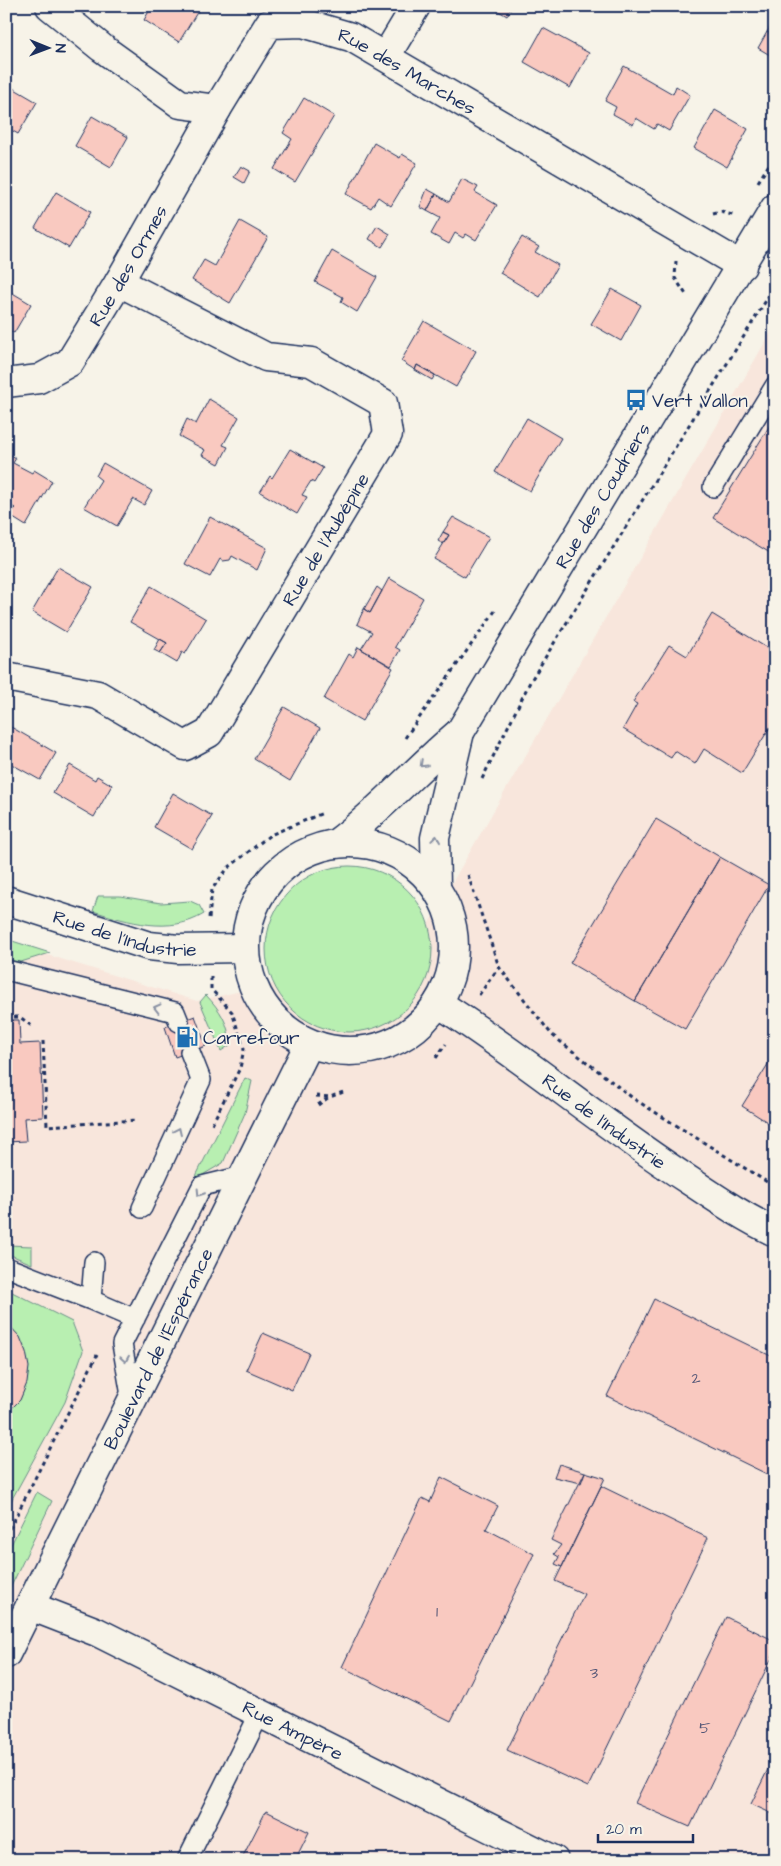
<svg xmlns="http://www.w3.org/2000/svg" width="781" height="1866" font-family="'Architects Daughter',sans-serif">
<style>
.built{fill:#f8e6dc}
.green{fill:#b8efb1;stroke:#6a8f88}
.building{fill:#f9c9c0;stroke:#1b2f5e}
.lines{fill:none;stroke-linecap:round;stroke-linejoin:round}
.service-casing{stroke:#1b2f5e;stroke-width:22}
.minor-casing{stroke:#1b2f5e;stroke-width:31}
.tertiary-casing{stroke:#1b2f5e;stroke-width:31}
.path{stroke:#1b2f5e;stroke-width:3;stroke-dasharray:4 4;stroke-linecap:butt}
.service{stroke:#f7f3e8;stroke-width:19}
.minor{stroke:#f7f3e8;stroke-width:28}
.tertiary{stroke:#f7f3e8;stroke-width:28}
.oneway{stroke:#8991a3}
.labels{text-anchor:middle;stroke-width:4;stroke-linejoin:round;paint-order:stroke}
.number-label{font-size:16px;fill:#525676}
.street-label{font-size:19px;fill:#1b2f5e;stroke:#f7f3e8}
.poi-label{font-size:19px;fill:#1b2f5e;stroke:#f7f3e8;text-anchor:start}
</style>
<rect width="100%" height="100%" fill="#f7f3e8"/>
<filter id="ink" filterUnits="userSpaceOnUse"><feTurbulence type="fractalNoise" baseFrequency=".02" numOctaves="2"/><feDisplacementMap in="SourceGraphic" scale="10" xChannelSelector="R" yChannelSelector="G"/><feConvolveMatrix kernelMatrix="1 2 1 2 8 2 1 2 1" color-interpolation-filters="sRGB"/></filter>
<g filter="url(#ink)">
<path class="built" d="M775 325V1860H6V942L197 1001 412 952Z"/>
<path class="green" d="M266 949a83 83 0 1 1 166 0a83 83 0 1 1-166 0Z
M98 896H120L161 903 190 901 199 905 204 914C170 935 128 922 93 911Z
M6 939 50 953 21 962 6 960Z
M206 995C220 1010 229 1023 230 1045L221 1051 200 1002Z
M245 1078 252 1081 245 1113 223 1163 194 1180Z
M6 1213 8 1245 32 1246V1264L6 1253Z
M6 1289 72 1322 83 1351 65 1402 12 1499 6 1497Z
M37 1492 52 1501 6 1597V1555Z"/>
<path class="building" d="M152 6H201L179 42 144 20Z
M490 6H512L507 16Z
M775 19V36L767 32Z
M543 28 589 53 570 88 524 62Z
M767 32 775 36V58L758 48Z
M624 66 673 94 676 86 690 95 669 131 657 124 654 129 636 118 633 125 613 114 616 107 605 101Z
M6 84 37 102 18 134 6 127Z
M304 98 334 116 295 182 274 169 292 139 283 133Z
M715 110 748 129 727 167 694 148Z
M92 116 128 137 111 167 75 146Z
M374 143 400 158 402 154 417 163 391 206 378 197 371 208 346 194Z
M241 166 250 171 244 183 234 177Z
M462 179 478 187 475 192 497 205 476 240 466 234 463 238 455 233 449 244 431 234 440 218 427 211 436 194 449 202Z
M427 189 436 194 427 211 420 207Z
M56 192 90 212 69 248 35 228Z
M240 221 268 237 230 303 192 280 204 260 215 266Z
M377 226 390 234 382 247 369 239Z
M522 237 539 247 535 252 558 265 540 297 500 273Z
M332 251 377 277 357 312 341 302 343 297 315 282Z
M6 289 31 304 14 333 6 328Z
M612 289 641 305 621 341 591 324Z
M424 321 476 351 456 387 417 365 415 370 401 361Z
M417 365 435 375 432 380 415 370Z
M209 399 239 417 223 445 228 447 219 464 202 455 205 450 179 436 187 419 196 424Z
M775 417V556L713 518Z
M527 418 561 438 530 491 495 472Z
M290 449 323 468 314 483 311 481 302 495 307 497 297 514 260 492 270 476 272 478Z
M6 452 16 458 13 463 32 473 34 470 52 481 26 526 10 516 15 508 6 503Z
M103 463 152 491 144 505 133 499 117 526 84 507 101 480 96 476Z
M210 517 267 548 257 570 232 556 230 560 223 561 220 559 210 577 185 564Z
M453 517 489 537 465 577 434 559 449 535 443 532Z
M443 532 449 535 443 544 438 541Z
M58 567 93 587 66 632 32 612Z
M389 578 423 598 395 647 400 650 391 666 361 649 372 632 357 624 364 609 370 613Z
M151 586 206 619 185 654 182 652 177 663 160 653 167 643 130 622Z
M377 587 382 591 370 613 364 609Z
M712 614 775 653V719L742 773 704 749 695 764 675 751 671 758 623 729 637 704 633 702 669 645 687 656Z
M160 639 167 643 160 653 154 650Z
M358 647 393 668 362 721 324 699 349 654 353 657Z
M284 707 320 728 290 781 254 759Z
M11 727 56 753 40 780 6 761V736Z
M70 765 95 780 97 776 112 785 94 817 53 793Z
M173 793 212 816 192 849 154 827Z
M656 819 720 857 635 1001 570 963Z
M720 857 769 885 685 1029 635 1001Z
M195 1016 206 1046 175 1057 165 1027Z
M6 1020H19L20 1044 40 1043 43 1117 24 1118 26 1141 6 1142Z
M775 1053V1127L742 1106Z
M654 1299 775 1358V1478L607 1396Z
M6 1322 20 1337 26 1352 29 1367 27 1383 20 1400 6 1414Z
M263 1333 309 1353 292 1390 246 1370Z
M559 1464 585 1472 581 1483 554 1477Z
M585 1472 605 1478 562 1567 555 1564 559 1557 554 1554 561 1545 551 1540Z
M441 1477 498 1506 486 1529 534 1554 451 1721 342 1667 422 1498 430 1502Z
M601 1486 708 1538 588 1787 507 1750 584 1594 555 1581Z
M6 1497 12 1499 6 1511Z
M726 1617 775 1641V1651L690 1827 635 1803Z
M775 1755V1815L751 1804Z
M266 1811 309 1832 295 1860H241Z
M298 1854 309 1860H295Z"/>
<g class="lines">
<g class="service-casing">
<path id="service" d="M713 487 775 386
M6 970 175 1012 179 1022
M142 1208 201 1080 190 1052
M94 1262 91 1300 135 1319
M6 1267 91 1300
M132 1401 122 1344 202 1186 243 1176
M187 1860 260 1713"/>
</g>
<g class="minor-casing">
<g id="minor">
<path id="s1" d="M50 6 102 48 180 104 217 109 269 24 303 23 351 37 742 266"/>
<path d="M386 56 416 6"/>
<path id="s2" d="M6 383 39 379 70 362 119 282 217 109"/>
<path id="s3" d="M6 677 98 695 185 746 209 733 388 434 383 403 311 362 266 357 119 282"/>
<path id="s4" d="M30 1606 97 1632 554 1860"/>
</g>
</g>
<g class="tertiary-casing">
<g id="tertiary">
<path d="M338 842C382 809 418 767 460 732"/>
<circle cx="350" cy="947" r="104"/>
<path id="s5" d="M436 887 435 838 460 732 775 208"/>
<path id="s6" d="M6 900 149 946 178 949 245 948"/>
<path id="s7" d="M438 1003C525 1058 603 1125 690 1181 717 1199 745 1218 775 1232"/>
<path id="s8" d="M6 1654 309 1044"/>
</g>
</g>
<path class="path" d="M758 182 775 155
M713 214 721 212 736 216
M676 261 675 278 687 296
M405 738 495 611
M482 779 530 682 775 286
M468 875 499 967 552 1035 634 1099 775 1187
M209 918 212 889 228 868 270 835 323 813
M211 977V989L232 1012 244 1049 240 1068 211 1126
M479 995 499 967
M6 1017H20L33 1027
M43 1041 47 1126 137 1120
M436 1058 446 1044
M316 1096 330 1097 346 1091
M318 1105 329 1097
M6 1536 97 1355"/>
<use href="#service" class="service"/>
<use href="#minor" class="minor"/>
<use href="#tertiary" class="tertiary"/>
</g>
<defs><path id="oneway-chevron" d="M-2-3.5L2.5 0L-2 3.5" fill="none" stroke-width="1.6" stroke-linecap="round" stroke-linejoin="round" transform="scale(1.25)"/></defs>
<g class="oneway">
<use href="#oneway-chevron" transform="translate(423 764) rotate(136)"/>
<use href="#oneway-chevron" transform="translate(436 839) rotate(-82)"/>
<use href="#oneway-chevron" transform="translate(157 1008) rotate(-166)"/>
<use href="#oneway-chevron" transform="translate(178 1131) rotate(-65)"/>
<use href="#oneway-chevron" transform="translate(200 1193) rotate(122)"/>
<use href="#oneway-chevron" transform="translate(125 1359) rotate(81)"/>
</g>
</g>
<defs>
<g id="bus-bare" transform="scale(1.725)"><path d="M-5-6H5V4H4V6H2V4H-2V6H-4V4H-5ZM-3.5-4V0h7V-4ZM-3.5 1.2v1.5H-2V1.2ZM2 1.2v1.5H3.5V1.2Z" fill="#1f6fb2" stroke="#f7f3e8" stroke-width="2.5" paint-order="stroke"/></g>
<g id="fuel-bare" transform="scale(1.725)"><path d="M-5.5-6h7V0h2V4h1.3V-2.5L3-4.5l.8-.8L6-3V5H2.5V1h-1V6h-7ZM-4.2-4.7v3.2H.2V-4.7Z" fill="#1f6fb2" stroke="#f7f3e8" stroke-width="2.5" paint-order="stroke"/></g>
</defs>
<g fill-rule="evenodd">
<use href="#bus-bare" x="636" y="400"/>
<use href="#fuel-bare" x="187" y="1037"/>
</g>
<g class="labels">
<g class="number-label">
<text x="696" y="1383">2</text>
<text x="437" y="1617">1</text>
<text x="594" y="1678">3</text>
<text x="705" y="1733">5</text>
</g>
<g class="street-label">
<text dy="7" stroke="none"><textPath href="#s1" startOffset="449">Rue des Marches</textPath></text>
<text dy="7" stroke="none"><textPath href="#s2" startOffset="181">Rue des Ormes</textPath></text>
<text dy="7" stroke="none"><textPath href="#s5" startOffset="434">Rue des Coudriers</textPath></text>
<text dy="7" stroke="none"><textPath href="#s3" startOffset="448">Rue de l'Aubépine</textPath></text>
<text dy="7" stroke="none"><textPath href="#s6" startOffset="124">Rue de l'Industrie</textPath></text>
<text dy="7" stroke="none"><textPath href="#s7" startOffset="204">Rue de l'Industrie</textPath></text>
<text dy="7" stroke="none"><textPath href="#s8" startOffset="341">Boulevard de l'Espérance</textPath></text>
<text dy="7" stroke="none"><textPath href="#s4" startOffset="291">Rue Ampère</textPath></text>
</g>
<g class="poi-label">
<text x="652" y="407">Vert Vallon</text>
<text x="203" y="1044">Carrefour</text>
</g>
</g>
<rect width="781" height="1866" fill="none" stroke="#f7f3e8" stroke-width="25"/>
<rect x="12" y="12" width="756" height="1841" fill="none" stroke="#1b2f5e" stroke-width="2" filter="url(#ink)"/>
<g transform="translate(48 48) rotate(91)" stroke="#f7f3e8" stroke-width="4" paint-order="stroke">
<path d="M0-4L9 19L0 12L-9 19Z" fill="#1b2f5e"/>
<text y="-8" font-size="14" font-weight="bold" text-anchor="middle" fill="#1b2f5e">N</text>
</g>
<path d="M598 1834v8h95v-8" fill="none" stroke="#1b2f5e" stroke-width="2.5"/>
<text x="606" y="1834" font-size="15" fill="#1b2f5e" stroke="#f7f3e8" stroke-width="4" paint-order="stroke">20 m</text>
</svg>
